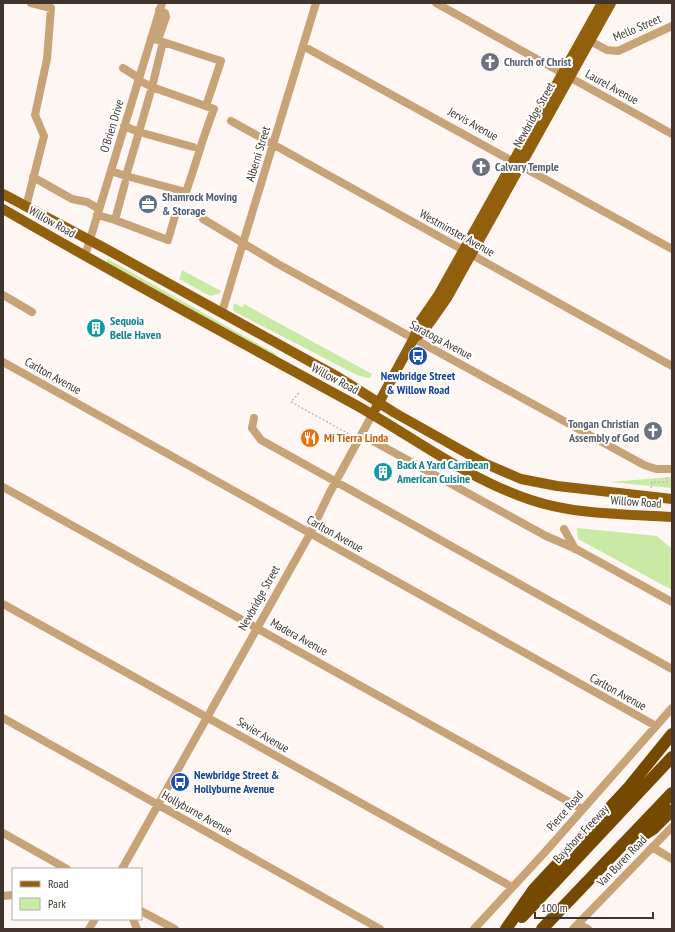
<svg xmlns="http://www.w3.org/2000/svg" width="675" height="932" font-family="'PT Sans Narrow',sans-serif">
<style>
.green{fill:#c9eaa4}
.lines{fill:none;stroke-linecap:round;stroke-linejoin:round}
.path{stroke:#c2bab5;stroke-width:1.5;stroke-dasharray:2 2;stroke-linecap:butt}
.minor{stroke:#c8a378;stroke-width:8}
.major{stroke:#925f0d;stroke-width:10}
.highway{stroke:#754a00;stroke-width:12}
.labels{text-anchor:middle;stroke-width:4;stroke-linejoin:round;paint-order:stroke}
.street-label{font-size:12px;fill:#41342d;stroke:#fff}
.worship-label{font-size:12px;font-weight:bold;fill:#5b616d;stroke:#fff;text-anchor:start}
.service-label{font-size:12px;font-weight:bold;fill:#4e5e75;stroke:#fff;text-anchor:start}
.culture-label{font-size:12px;font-weight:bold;fill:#0d838f;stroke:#fff;text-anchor:start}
.transit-label{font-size:12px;font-weight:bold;fill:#164399;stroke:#fff}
.food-label{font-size:12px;font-weight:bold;fill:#c56008;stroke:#fff;text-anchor:start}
</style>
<rect width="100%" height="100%" fill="#fdf6f2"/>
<path class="green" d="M108 259 276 354 275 356 105 263Z
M182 270 221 291 219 294 210 296 179 279Z
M234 303 242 307 244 304 372 374 371 377 368 378 357 375 237 313 233 310Z
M672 477V488L610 482Z
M577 528 657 536 672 549V590L578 539Z"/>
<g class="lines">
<path class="path" d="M299 393 291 402 349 434
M651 488 652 482H667V477"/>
<path class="minor" d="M436 3 672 134
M151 38 221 61 206 106
M158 40 166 17 165 13 159 10
M590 41 607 50 618 51 672 26
M303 46 672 249
M123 68 139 78
M138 80 152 87 163 42
M231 121 672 366
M124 126 139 132 152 87 214 109C203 136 196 164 186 192L126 176
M111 171 126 176 139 132 193 147
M33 177 72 199 87 202 99 209
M26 207 44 136 35 115 47 59 51 8 31 3
M97 215 115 220 125 183
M203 219 278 264 644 465 656 469H672
M115 220 168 240 175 216
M85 256 162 3
M3 295 32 312
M222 312 316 3
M3 362 656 726
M254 418 252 428 261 440 672 669
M362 435 546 536 576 549 672 602
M3 487 582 809
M564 529 575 549
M3 604 512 887
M3 718 380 929
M3 833 67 869
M652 847 672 859
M122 869 310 534 329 494 372 415
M3 896 13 895
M141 911 175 929
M133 919 137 929
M578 924 588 929
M89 929 95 919
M474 929 546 851 672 708
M573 929 672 827"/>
<path class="major" d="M3 194 108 250 338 377 395 413 486 464 521 479 557 486 672 499
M3 209C119 276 236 340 354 404 412 436 467 479 531 500 576 515 625 514 672 517
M414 338 423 332 447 298 611 3
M376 408 414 338 419 323 439 294 602 3"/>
<path class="highway" d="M631 843 653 829 672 810
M522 917 672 757
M506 929 534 889 629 787 672 734
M542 929 672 793"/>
</g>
<defs>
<g id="church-disc" transform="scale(1)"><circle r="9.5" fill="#6b7280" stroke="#fff"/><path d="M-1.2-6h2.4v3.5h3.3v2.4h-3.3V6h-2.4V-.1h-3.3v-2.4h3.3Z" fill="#fff"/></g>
<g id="office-disc" transform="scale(1)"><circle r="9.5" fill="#5c6f8a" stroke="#fff"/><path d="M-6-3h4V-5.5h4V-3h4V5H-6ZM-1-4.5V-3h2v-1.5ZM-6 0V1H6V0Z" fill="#fff"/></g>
<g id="building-disc" transform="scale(1)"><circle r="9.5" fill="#0f9aa8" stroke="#fff"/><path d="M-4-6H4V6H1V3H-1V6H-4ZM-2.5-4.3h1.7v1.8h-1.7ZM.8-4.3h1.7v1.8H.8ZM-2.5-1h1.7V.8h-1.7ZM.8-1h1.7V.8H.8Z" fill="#fff"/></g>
<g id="bus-disc" transform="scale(1)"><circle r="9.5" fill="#1a4fb4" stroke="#fff"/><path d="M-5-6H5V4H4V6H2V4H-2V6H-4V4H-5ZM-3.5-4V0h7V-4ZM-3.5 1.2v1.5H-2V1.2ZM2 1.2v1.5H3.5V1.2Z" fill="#fff"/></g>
<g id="restaurant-disc" transform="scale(1)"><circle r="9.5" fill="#e8710a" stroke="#fff"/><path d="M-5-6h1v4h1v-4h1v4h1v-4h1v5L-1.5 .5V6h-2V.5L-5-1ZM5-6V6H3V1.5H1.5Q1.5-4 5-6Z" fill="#fff"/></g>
</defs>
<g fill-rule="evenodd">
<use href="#church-disc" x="490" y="62"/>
<use href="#church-disc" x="481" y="167"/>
<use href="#office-disc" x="148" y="204"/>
<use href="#building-disc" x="96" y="328"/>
<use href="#bus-disc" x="418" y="356"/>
<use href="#church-disc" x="653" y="431"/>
<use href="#restaurant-disc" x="310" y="438"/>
<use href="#building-disc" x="383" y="472"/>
<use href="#bus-disc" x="180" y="782"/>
</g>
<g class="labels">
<g class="street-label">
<text transform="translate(637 28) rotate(-23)" y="4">Mello Street</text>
<text transform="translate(612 87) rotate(29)" y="4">Laurel Avenue</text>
<text transform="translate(534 115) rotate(-61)" y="4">Newbridge Street</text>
<text transform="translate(473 124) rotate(29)" y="4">Jervis Avenue</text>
<text transform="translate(112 126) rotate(-73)" y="4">O'Brien Drive</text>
<text transform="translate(258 154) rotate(-73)" y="4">Alberni Street</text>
<text transform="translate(52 222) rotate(29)" y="4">Willow Road</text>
<text transform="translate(457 233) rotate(29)" y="4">Westminster Avenue</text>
<text transform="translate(441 340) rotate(28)" y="4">Saratoga Avenue</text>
<text transform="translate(53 376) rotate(29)" y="4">Carlton Avenue</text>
<text transform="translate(335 379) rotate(28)" y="4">Willow Road</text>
<text transform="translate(636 502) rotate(4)" y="4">Willow Road</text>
<text transform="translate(335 534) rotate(29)" y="4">Carlton Avenue</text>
<text transform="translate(259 598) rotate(-61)" y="4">Newbridge Street</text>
<text transform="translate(299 637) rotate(29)" y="4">Madera Avenue</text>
<text transform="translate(618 692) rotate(29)" y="4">Carlton Avenue</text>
<text transform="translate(263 735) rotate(30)" y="4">Sevier Avenue</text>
<text transform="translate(565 811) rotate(-49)" y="4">Pierce Road</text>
<text transform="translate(197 813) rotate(29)" y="4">Hollyburne Avenue</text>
<text transform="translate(581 834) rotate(-47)" y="4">Bayshore Freeway</text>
<text transform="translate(622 861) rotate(-46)" y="4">Van Buren Road</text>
</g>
<g class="worship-label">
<text x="504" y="66">Church of Christ</text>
<text x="495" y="171">Calvary Temple</text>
<text x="639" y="428" text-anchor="end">Tongan Christian<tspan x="639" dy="14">Assembly of God</tspan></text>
</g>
<g class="service-label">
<text x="162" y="201">Shamrock Moving<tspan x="162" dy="14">&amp; Storage</tspan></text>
</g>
<g class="culture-label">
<text x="110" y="325">Sequoia<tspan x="110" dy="14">Belle Haven</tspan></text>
<text x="397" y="469">Back A Yard Carribean<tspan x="397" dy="14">American Cuisine</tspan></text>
</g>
<g class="transit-label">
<text x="418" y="380">Newbridge Street<tspan x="418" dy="14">&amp; Willow Road</tspan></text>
<text x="194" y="779" text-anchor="start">Newbridge Street &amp;<tspan x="194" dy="14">Hollyburne Avenue</tspan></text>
</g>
<g class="food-label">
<text x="324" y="442">Mi Tierra Linda</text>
</g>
</g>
<rect width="675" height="932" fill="none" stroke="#41342d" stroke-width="8"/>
<rect x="12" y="868" width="130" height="52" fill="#ffffff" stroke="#b3aeab"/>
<rect x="20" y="881" width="20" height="6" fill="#925f0d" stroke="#b3aeab"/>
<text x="48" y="888" font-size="12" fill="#41342d">Road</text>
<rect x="20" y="898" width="20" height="12" fill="#c9eaa4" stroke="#b3aeab"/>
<text x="48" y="908" font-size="12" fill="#41342d">Park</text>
<path d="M535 912v6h118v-6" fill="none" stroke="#41342d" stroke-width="2"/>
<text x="541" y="912" font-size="12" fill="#41342d" stroke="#ffffff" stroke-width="3" paint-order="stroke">100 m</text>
</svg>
